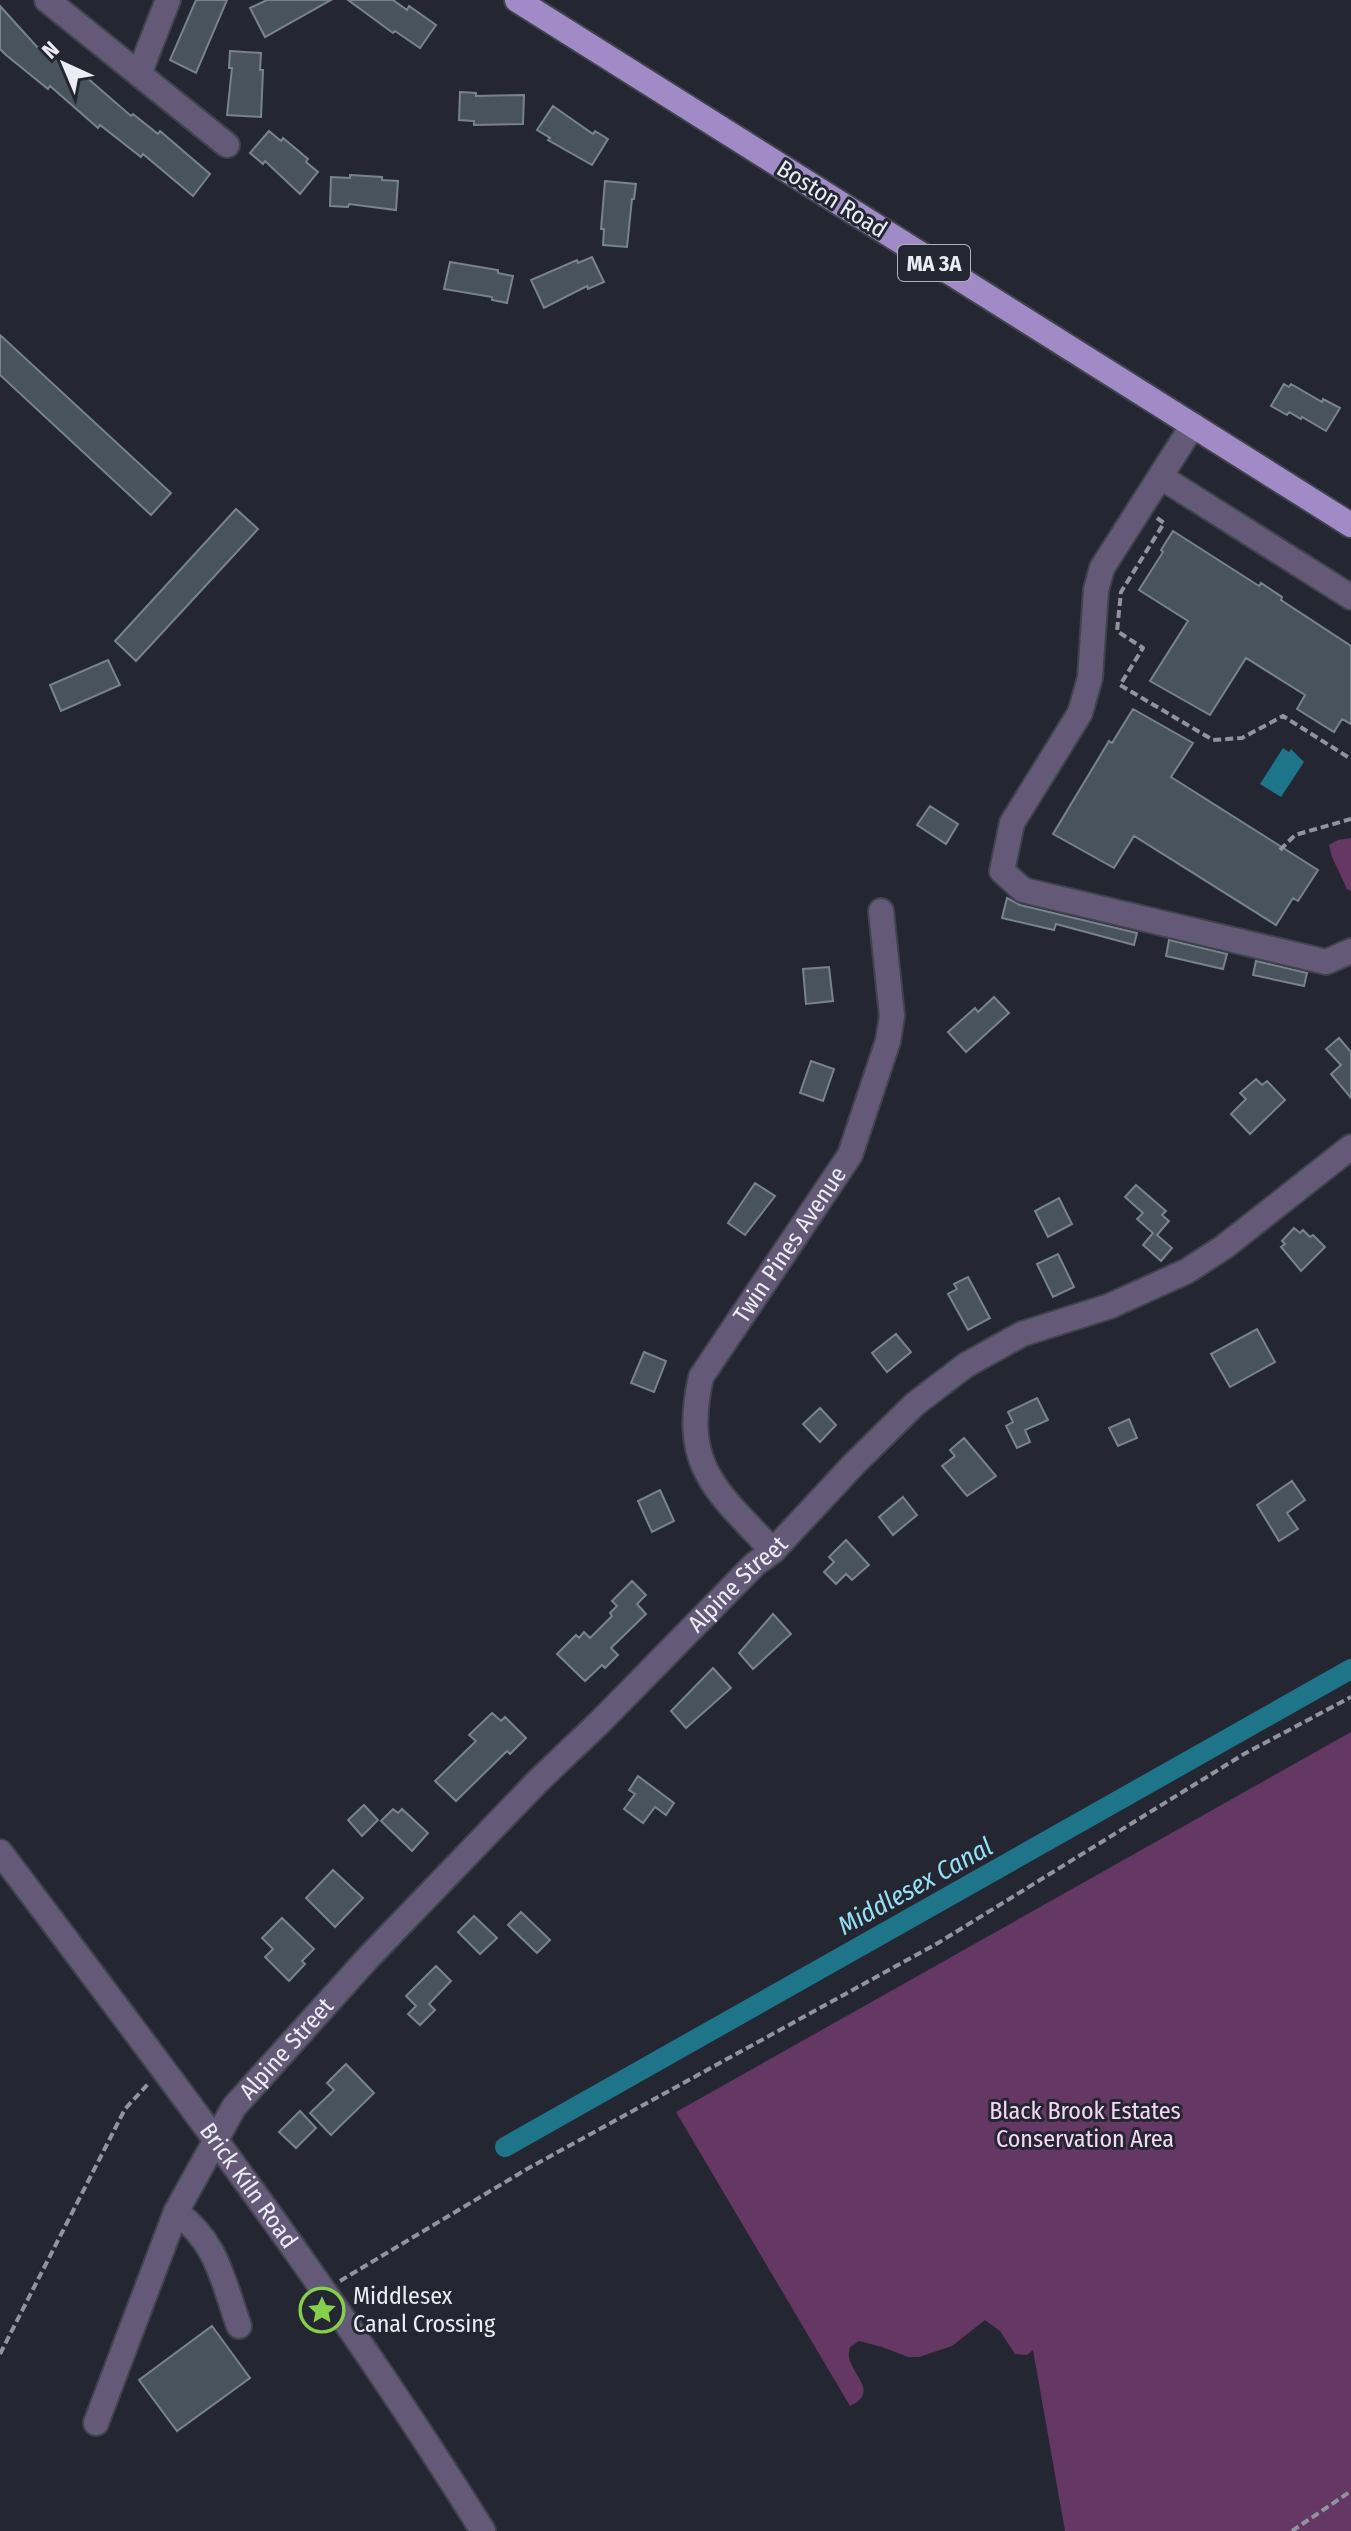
<svg xmlns="http://www.w3.org/2000/svg" width="1351" height="2531" font-family="'Fira Sans Condensed',sans-serif">
<style>
.green{fill:#653763}
.water{fill:#1e7488}
.lines{fill:none;stroke-linecap:round;stroke-linejoin:round}
.canal{stroke:#1e7488;stroke-width:20}
.building{fill:#48535c;stroke:#78838d;stroke-width:2}
.minor-casing{stroke:#40434d;stroke-width:28}
.major-casing{stroke:#40434d;stroke-width:28}
.path{stroke:#91949d;stroke-width:4;stroke-dasharray:8 4;stroke-linecap:butt}
.minor{stroke:#645a77;stroke-width:24}
.major{stroke:#a08bc6;stroke-width:24}
.labels{text-anchor:middle;stroke-width:6;stroke-linejoin:round;paint-order:stroke}
.shield{fill:#242732;stroke:#afb2ba;stroke-width:2}
.shield-label{font-size:22px;font-weight:bold;fill:#ebedf5}
.street-label{font-size:24px;fill:#ebedf5;stroke:#242732}
.park-label{font-size:24px;fill:#f8d7f6;stroke:#242732}
.poi-label{font-size:24px;fill:#ebedf5;stroke:#242732;text-anchor:start}
.water-label{font-size:26px;font-style:italic;fill:#95e2f7;stroke:#242732}
</style>
<rect width="100%" height="100%" fill="#242732"/>
<path class="green" d="M1351 838V891L1347 889 1332 857 1329 845 1338 840Z
M1351 1732V2531H1065L1033 2350 1027 2355 1015 2354 1000 2331 985 2320 952 2346 919 2357H908L882 2347 859 2341 850 2347C849 2352 848 2356 850 2361 855 2377 878 2393 850 2406L676 2112Z"/>
<path class="water" d="M1283 748 1289 752 1291 749 1304 762 1281 797 1260 784Z"/>
<g class="lines">
<path class="canal" d="M505 2147 1351 1669"/>
</g>
<path class="building" d="M196 0H227L196 73 170 60Z
M267 0H331L265 37 250 8Z
M348 0H393L407 10 409 6 436 25 420 48 395 31 393 33Z
M0 6 38 48 41 46 66 65 69 62 131 116 133 114 158 134 160 131 210 174 193 196 143 154 141 157 100 125 98 128 50 86 48 89 6 55 0 49Z
M230 51 261 53 260 70H263L261 117 227 115 232 68H229Z
M460 92 476 93V96L524 95 523 124 474 125V121L459 120Z
M553 106 593 134 595 131 608 139 592 165 548 140 550 138 537 130Z
M269 131 281 141 283 138 308 159 306 162 318 172 300 194 265 161 263 164 250 153Z
M350 175 382 177V180L398 181 396 210 349 204 348 207 330 206 331 177 350 178Z
M605 181 636 184 634 199H632L627 247 603 245 604 229H601Z
M592 257 604 282 588 289 587 286 544 308 531 280 577 260 578 263Z
M450 262 498 270V273L513 276 507 303 492 300V297L444 289Z
M0 335 171 493 151 515 0 375Z
M1284 384 1289 387 1291 384 1322 402 1323 399 1340 408 1326 431 1302 417 1301 419 1289 412 1287 415 1271 406Z
M236 509 258 529 136 661 115 641Z
M1173 531 1259 586 1261 583 1282 597 1281 600 1351 646V724L1342 719 1334 732 1297 709 1305 695 1246 658 1210 715 1150 681 1188 621 1139 590 1163 552 1161 550Z
M108 660 120 685 61 711 50 685Z
M1133 709 1193 743 1171 777 1318 870 1298 901 1293 898 1276 925 1134 836 1114 868 1053 834 1109 741 1112 743Z
M930 806 958 824 946 844 917 825Z
M1007 898 1020 905 1137 933 1134 945 1056 924 1054 930 1002 918Z
M1169 940 1227 954 1223 969 1166 956Z
M1256 961 1307 973 1304 986 1253 975Z
M829 967 833 1001 806 1004 803 969Z
M994 997 1009 1013 966 1052 948 1032 975 1008 978 1012Z
M1339 1038 1351 1052V1098L1331 1074 1341 1065 1326 1049Z
M811 1061 834 1069 823 1101 800 1093Z
M1256 1079 1262 1085 1267 1081 1285 1100 1250 1134 1231 1114 1246 1099 1240 1093Z
M755 1183 775 1196 745 1235 728 1223Z
M1136 1185 1166 1211 1162 1215 1169 1221 1157 1235 1172 1248 1161 1261 1143 1245 1153 1233 1137 1219 1143 1213 1125 1197Z
M1059 1198 1072 1224 1048 1237 1035 1211Z
M1294 1228 1300 1233 1303 1230 1310 1237 1313 1235 1325 1247 1301 1271 1281 1247 1285 1244 1282 1241Z
M1058 1254 1074 1287 1053 1297 1037 1264Z
M968 1277 990 1318 968 1330 948 1294 957 1289 954 1284Z
M1257 1329 1275 1362 1230 1387 1211 1354Z
M896 1334 911 1352 887 1372 872 1353Z
M644 1352 666 1361 654 1392 631 1383Z
M1037 1398 1048 1420 1025 1430 1030 1442 1017 1448 1006 1426 1013 1422 1008 1412Z
M820 1408 836 1425 820 1442 803 1424Z
M1129 1419 1137 1438 1118 1446 1109 1428Z
M964 1438 996 1476 967 1496 942 1466 955 1456 950 1450Z
M1292 1481 1305 1500 1287 1513 1298 1529 1279 1541 1257 1505Z
M660 1490 674 1521 652 1532 638 1501Z
M903 1497 917 1515 893 1535 879 1517Z
M846 1540 869 1565 852 1580 846 1574 836 1584 824 1572 834 1562 829 1557Z
M632 1581 646 1595 637 1604 646 1614 611 1648 618 1655 605 1668 602 1665 585 1681 557 1654 576 1635 579 1638 584 1632 590 1638 612 1616 610 1613 617 1606 612 1601Z
M773 1614 791 1634 753 1669 739 1653Z
M713 1668 731 1688 686 1728 671 1711Z
M492 1713 501 1721 505 1717 526 1738 510 1754 507 1751 456 1801 435 1781 476 1741 469 1735Z
M638 1776 674 1803 666 1815 655 1807 643 1823 624 1809 635 1794 629 1790Z
M364 1805 378 1820 362 1836 348 1820Z
M393 1809 398 1813 402 1809 428 1833 412 1851 381 1821Z
M333 1870 363 1898 335 1927 306 1898Z
M521 1912 550 1940 537 1953 508 1925Z
M474 1916 497 1938 480 1954 458 1932Z
M282 1918 314 1949 302 1961 305 1964 289 1981 265 1957 273 1949 262 1938Z
M436 1966 451 1981 429 2004 435 2010 420 2025 408 2014 416 2006 406 1996Z
M346 2064 374 2093 331 2135 310 2113 334 2090 327 2083Z
M300 2111 316 2128 296 2148 279 2132Z
M212 2326 250 2378 177 2431 139 2380Z"/>
<g class="lines">
<g class="minor-casing">
<g id="minor">
<path d="M47 0 227 145"/>
<path d="M139 74 168 0"/>
<path d="M1193 425 1102 568 1096 590 1090 678 1080 713 1012 823 1002 871 1023 890 1326 962 1351 951"/>
<path d="M1161 477 1351 597"/>
<path id="s1" d="M773 1551C716 1490 681 1467 701 1377L850 1155 888 1041 892 1016 881 911"/>
<path id="s2" d="M0 1852C168 2074 336 2295 483 2531"/>
<path d="M176 2212C218 2243 222 2279 239 2326"/>
<path id="s3" d="M96 2423 176 2212 234 2107 367 1959 538 1781 600 1722 755 1564 773 1551 855 1463 915 1404 966 1365 1022 1334 1110 1306 1187 1271 1224 1247 1351 1147"/>
</g>
</g>
<g class="major-casing">
<path id="major" d="M517 0 1351 525"/>
</g>
<path class="path" d="M1157 518 1164 523 1121 592 1117 631 1143 648 1120 685 1213 740 1242 738 1283 716 1351 759
M1280 850 1295 835 1351 819
M340 2281 527 2169 938 1943 1244 1754 1351 1697
M0 2354 125 2109 148 2084
M1292 2531 1351 2491"/>
<use href="#minor" class="minor"/>
<use href="#major" class="major"/>
</g>
<defs>
<g id="sight-ring" transform="scale(2.3)"><circle r="9.5" fill="#242732" stroke="#86cf4c" stroke-width="1.5"/><path d="M0-6L1.8-2.2L6-1.7L2.9 1.2L3.7 5.4L0 3.3L-3.7 5.4L-2.9 1.2L-6-1.7L-1.8-2.2Z" fill="#86cf4c"/></g>
</defs>
<g fill-rule="evenodd">
<use href="#sight-ring" x="322" y="2310"/>
</g>
<g class="labels">
<rect class="shield" x="898" y="245" width="72" height="36" rx="6"/>
<g class="shield-label">
<text x="934" y="271">MA 3A</text>
</g>
<g class="street-label">
<text transform="translate(832 199) rotate(32)" y="8">Boston Road</text>
<text dy="8" stroke="none"><textPath href="#s1" startOffset="360">Twin Pines Avenue</textPath></text>
<text dy="8" stroke="none"><textPath href="#s3" startOffset="1072">Alpine Street</textPath></text>
<text dy="8" stroke="none"><textPath href="#s3" startOffset="424">Alpine Street</textPath></text>
<text dy="8" stroke="none"><textPath href="#s2" startOffset="416">Brick Kiln Road</textPath></text>
</g>
<g class="park-label">
<text x="1085" y="2119">Black Brook Estates<tspan x="1085" dy="28">Conservation Area</tspan></text>
</g>
<g class="poi-label">
<text x="353" y="2304">Middlesex<tspan x="353" dy="28">Canal Crossing</tspan></text>
</g>
<g class="water-label">
<text transform="translate(915 1886) rotate(-29)" y="9">Middlesex Canal</text>
</g>
</g>
<g transform="translate(64 64) rotate(316)" stroke="#242732" stroke-width="6" paint-order="stroke">
<path d="M0-6L14 30L0 20L-14 30Z" fill="#ebedf5"/>
<text y="-12" font-size="22" font-weight="bold" text-anchor="middle" fill="#ebedf5">N</text>
</g>
</svg>
